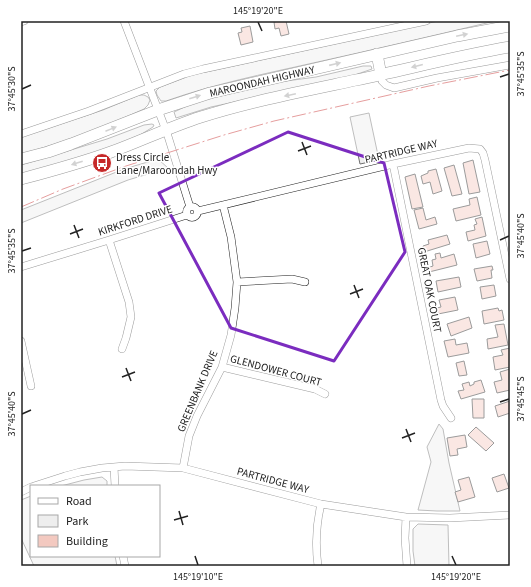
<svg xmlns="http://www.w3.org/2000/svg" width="531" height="587" font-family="'Source Sans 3',sans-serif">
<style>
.green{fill:#eee;stroke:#6f6f6f}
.building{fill:#f3c9c0;stroke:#222}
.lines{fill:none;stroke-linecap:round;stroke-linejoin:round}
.minor-casing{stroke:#222;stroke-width:8}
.highway-casing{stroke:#222;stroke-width:12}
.minor{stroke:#fff;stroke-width:7}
.highway{stroke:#fff;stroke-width:11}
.power{stroke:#c62828;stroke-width:1;stroke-dasharray:14 3 2 3;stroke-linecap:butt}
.oneway{fill:#9c9c9c}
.marked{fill:none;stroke:#7b2cbf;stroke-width:3;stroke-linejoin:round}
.ticks{fill:none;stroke:#222;stroke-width:1.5}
.labels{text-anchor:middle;stroke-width:3;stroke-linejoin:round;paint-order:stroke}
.street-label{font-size:11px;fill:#222;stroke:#fff}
.poi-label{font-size:11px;fill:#222;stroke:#fff;text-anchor:start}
.neatline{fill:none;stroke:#222;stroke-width:1.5}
.ticks-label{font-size:10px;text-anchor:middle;fill:#222}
</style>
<rect width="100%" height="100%" fill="#fff"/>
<path class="green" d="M438 21H498L491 22C432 36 372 50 313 63 264 74 214 84 166 101H161L157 95 156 91 160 87 192 75 403 29Z
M363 66H371L372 69 346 78 211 107 176 118 174 112 191 104 208 99 279 82 316 77Z
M139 95H144L148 97 150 100 148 105 144 109C104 127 63 143 21 154V137L103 110Z
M369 113 379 160 360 164 350 117Z
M152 124 154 125 153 127 140 135 107 149 21 175V165L38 160 107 139 144 125Z
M158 159 168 168 128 180 21 223V210L124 169Z
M439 424 443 429 449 463 460 511H437L418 510 431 462 427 447Z
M102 477 107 481V486H61L84 480Z
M31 496V556H115L117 566H34L21 538V500Z
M418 524 448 525 449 566H415L413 551V529Z"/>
<path class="building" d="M279 21H286L289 34 281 36 279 28 275 29 274 22Z
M250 26 253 42 241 45 238 33 242 32 241 28Z
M473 160 480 192 469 194 463 163Z
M454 165 462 194 452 196 444 168Z
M436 169 442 191 433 194 430 182 423 184 421 176 428 173V171Z
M415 174 423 207 412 209 405 177Z
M477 197 481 215 456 221 453 209 470 205 469 199Z
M423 208 426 220 435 217 437 224 419 229 414 210Z
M482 217 486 236 468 241 466 232 475 230 474 225 477 224 475 219Z
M447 235 450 244 424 252 423 246 429 244 428 240Z
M487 241 490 254 476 258 473 244Z
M440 253 441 258 454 254 457 265 429 272 427 268 433 266 432 260 436 259 435 254Z
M492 266 493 270H491L492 278 477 281 474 269Z
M459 277 461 287 438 292 436 281Z
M494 285 496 296 482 299 480 287Z
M455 297 458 310 438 314 437 308 441 307 439 300Z
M498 308 499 311 502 310 504 320 484 324 482 311Z
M469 317 472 328 451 336 447 324Z
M504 324 508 345 488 349 487 339 498 337 495 325Z
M455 339 456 345 467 343 469 353 448 357 444 341Z
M510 348V367L495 370 493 357 503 355 501 350Z
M464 361 467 375 459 376 456 363Z
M510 369V390L497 393 494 382 502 380 500 372Z
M481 380 485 392 461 399 458 391 464 390 462 384 469 382 470 386 474 384V382Z
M472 399H484V418H473Z
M510 401V413L498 417 495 406Z
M476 427 494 443 486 451 468 435Z
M465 435 467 447 457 449 458 455 450 456 447 438Z
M504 474 509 488 497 492 492 478Z
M469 477 475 497 458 502 455 492 461 490 458 480Z"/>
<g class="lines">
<g class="minor-casing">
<path id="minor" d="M124 21 167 133 190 207
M21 22 24 21
M381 75 382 81 386 85 394 88 437 78 510 65
M21 134 89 111 184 74 203 69 426 21
M393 164 441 400 443 406 451 418
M186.5 212a5.5 5.5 0 1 1 11 0a5.5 5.5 0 1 1-11 0Z
M198 211 393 164 469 148 480 149 483 153 485 160 510 279
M109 240 129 302 131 317 126 338 122 349
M21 267 109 240 187 215
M237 282 292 279 305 282
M21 341 31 386
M222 367 315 389 325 394
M114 467 115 486
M183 468 189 436 197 416 222 367 231 335 235 308 237 282 231 237 223 205
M34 486 65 476 80 472 102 468 125 466 183 468 321 504 406 517 450 518 510 515
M21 492 31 487
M406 517 405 538 407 566
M123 556 125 566
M318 566C315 544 316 525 321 504"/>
</g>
<g class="highway-casing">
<path id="highway" d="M377 54 381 75
M21 159 48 152 71 144 158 110 210 93 457 36 510 26
M21 179C51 171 81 163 111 152 141 141 170 127 201 117 252 101 304 91 356 80 408 69 458 56 510 47"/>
</g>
<use href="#minor" class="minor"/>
<use href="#highway" class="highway"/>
<path class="power" d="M21 207 63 189 126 166 224 135 274 121 429 86 510 70"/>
</g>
<defs><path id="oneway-solid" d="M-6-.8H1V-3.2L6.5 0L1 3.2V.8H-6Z"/></defs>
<g class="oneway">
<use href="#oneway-solid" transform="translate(462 35) rotate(-12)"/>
<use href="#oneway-solid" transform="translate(335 64) rotate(-13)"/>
<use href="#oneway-solid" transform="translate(417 66) rotate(166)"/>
<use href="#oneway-solid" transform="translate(290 95) rotate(168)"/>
<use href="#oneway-solid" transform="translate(195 97) rotate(-17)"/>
<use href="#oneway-solid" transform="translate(111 129) rotate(-22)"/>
<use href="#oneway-solid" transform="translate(77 163) rotate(162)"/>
</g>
<path d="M0 0H531V587H0ZM288 132 384 163 405 252 334 361 231 328 159 193Z" fill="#fff" fill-opacity=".55" fill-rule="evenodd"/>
<path class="marked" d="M288 132 384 163 405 252 334 361 231 328 159 193Z"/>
<path class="ticks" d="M258 22 262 31M500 77 509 74M22 89 31 85M302 142 307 155M298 151 311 146M74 225 79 238M70 234 83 229M500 240 509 236M22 251 31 248M354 285 359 298M350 294 363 289M126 368 131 381M122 377 135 372M500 402 509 399M22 414 31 410M406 429 411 442M402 438 415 433M179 511 183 525M174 520 188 516M195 556 198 565M452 556 456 565"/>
<defs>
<g id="bus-disc" transform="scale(1)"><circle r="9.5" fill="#c62828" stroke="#fff"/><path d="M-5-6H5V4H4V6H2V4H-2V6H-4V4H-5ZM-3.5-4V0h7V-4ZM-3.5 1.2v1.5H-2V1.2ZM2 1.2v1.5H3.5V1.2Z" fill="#fff"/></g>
</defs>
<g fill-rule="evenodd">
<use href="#bus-disc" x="102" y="163"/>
</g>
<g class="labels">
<g class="street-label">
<text transform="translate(262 81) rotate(-13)" y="4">MAROONDAH HIGHWAY</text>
<text transform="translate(401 151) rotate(-13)" y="4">PARTRIDGE WAY</text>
<text transform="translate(135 220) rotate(-18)" y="4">KIRKFORD DRIVE</text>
<text transform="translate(430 290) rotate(79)" y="4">GREAT OAK COURT</text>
<text transform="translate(276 370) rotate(15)" y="4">GLENDOWER COURT</text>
<text transform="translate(197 391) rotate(-67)" y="4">GREENBANK DRIVE</text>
<text transform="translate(273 480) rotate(15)" y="4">PARTRIDGE WAY</text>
</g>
<g class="poi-label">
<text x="116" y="161">Dress Circle<tspan x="116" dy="13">Lane/Maroondah Hwy</tspan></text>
</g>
</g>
<rect width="531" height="587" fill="none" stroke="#ffffff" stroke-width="44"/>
<rect x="30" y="485" width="130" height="72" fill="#ffffff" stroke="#a7a7a7"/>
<rect x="38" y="498" width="20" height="6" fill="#ffffff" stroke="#a7a7a7"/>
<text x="66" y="505" font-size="12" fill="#222222">Road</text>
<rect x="38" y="515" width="20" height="12" fill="#eeeeee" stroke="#a7a7a7"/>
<text x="66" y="525" font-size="12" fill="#222222">Park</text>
<rect x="38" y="535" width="20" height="12" fill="#f3c9c0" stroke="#a7a7a7"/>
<text x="66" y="545" font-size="12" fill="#222222">Building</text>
<rect x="22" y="22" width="487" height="543" class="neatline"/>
<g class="ticks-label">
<text x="258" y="14">145°19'20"E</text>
<text transform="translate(520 74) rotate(-90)" y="4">37°45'35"S</text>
<text transform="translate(11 89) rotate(-90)" y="4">37°45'30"S</text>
<text transform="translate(520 236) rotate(-90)" y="4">37°45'40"S</text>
<text transform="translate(11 251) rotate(-90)" y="4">37°45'35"S</text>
<text transform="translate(520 399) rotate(-90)" y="4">37°45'45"S</text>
<text transform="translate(11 414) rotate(-90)" y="4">37°45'40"S</text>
<text x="198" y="580">145°19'10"E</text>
<text x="456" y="580">145°19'20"E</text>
</g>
</svg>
